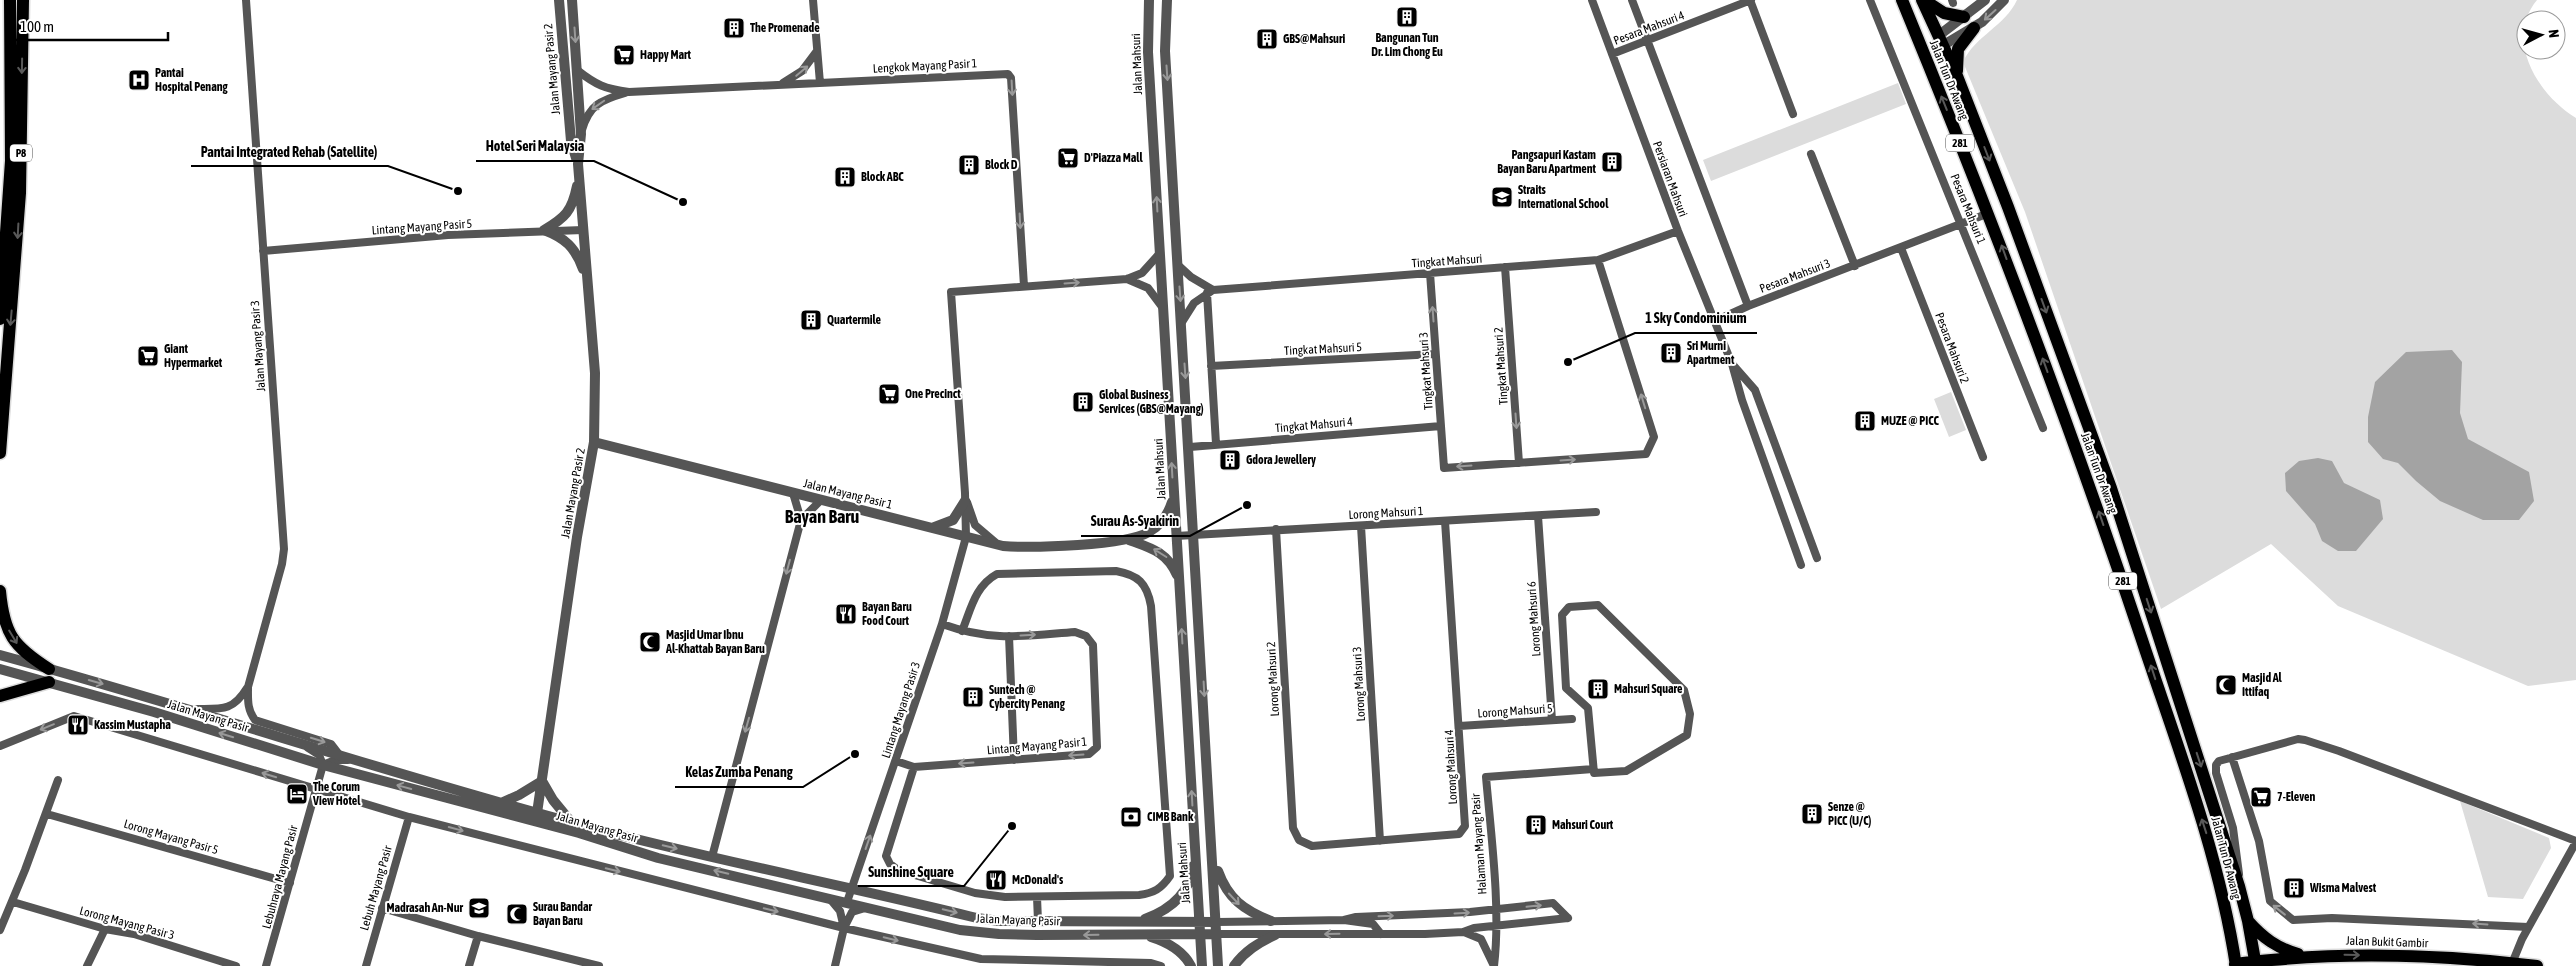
<svg xmlns="http://www.w3.org/2000/svg" width="2576" height="966" font-family="'Asap Condensed',sans-serif">
<style>
.green{fill:#dcdcdc}
.water{fill:#a3a3a3}
.lines{fill:none;stroke-linecap:round;stroke-linejoin:round}
.primary-casing{stroke:#dbdbdb;stroke-width:15}
.minor{stroke:#555;stroke-width:8}
.tertiary{stroke:#555;stroke-width:10}
.primary{stroke:#000;stroke-width:12}
.oneway{stroke:#999}
.oneway2{stroke:#595959}
.labels{text-anchor:middle;stroke-width:4;stroke-linejoin:round;paint-order:stroke}
.shield{fill:#fff;stroke:#4c4c4c;stroke-width:1}
.shield-label{font-size:11px;font-weight:bold;fill:#000}
.poi-label{font-size:12px;font-weight:bold;fill:#000;stroke:#fff;text-anchor:start}
.street-label{font-size:12px;fill:#000;stroke:#fff}
.district-label{font-size:18px;font-weight:bold;fill:#000;stroke:#fff}
.leader{fill:none;stroke:#000;stroke-width:2}
.callout-dot{fill:#000;stroke:#fff;stroke-width:2}
.callout-label{font-size:14px;text-anchor:middle;font-weight:bold;fill:#000;stroke:#fff;stroke-width:4;stroke-linejoin:round;paint-order:stroke}
</style>
<rect width="100%" height="100%" fill="#fff"/>
<path class="green" d="M2017 0H2537C2504 40 2538 95 2576 118V680L2528 686 2338 606 2271 544 2161 609 2025 212 1963 62C1975 36 2005 26 2017 0Z
M1898 83 1906 104 1711 181 1703 160Z
M1951 392 1966 430 1949 437 1934 399Z
M2460 801 2549 838 2551 848 2523 899 2488 897Z"/>
<path class="water" d="M2452 350 2462 362 2460 413 2468 439 2529 472 2534 501 2519 520H2483L2440 501 2416 481 2398 463 2383 459 2368 442V417L2375 382 2406 352Z
M2318 458 2332 461 2344 483 2380 500 2383 519 2356 551H2338L2322 541 2315 524 2286 491 2285 473 2299 461Z"/>
<g class="lines">
<g class="primary-casing">
<path id="primary" d="M1902 0C1989 211 2070 424 2142 640 2178 748 2219 854 2236 966
M1922 0 1957 76 2008 207 2111 488 2239 886 2248 921 2256 966
M1924 0 1944 13 1964 17
M1957 71 1958 49 1974 28
M0 319 11 161 10 0
M0 453 20 193 23 0
M0 591C4 634 13 646 49 669
M0 696 49 682
M2248 921C2263 938 2277 948 2298 954
M2235 964C2336 951 2437 954 2537 966"/>
</g>
<path class="minor" d="M246 0 284 549 282 564 248 687C248 700 247 709 255 720L331 744 341 757
M813 0 820 83
M1592 0 1678 231 1732 364 1742 400 1801 565
M1632 0 1748 306
M1750 0 1793 114
M1870 0 2043 428
M1952 0 1953 3
M1612 54 1751 0
M577 70C596 85 605 89 629 92L1008 74 1011 78 1024 286
M783 83 802 71 817 51
M582 130C589 105 601 100 625 93
M1811 154 1855 266
M1901 248 1983 457
M263 251 448 235 583 230
M1179 266 1191 277 1213 290
M1505 267 1519 463
M1430 273 1444 468 1646 454 1654 437 1598 260
M1127 279 1148 288 1163 308
M1207 293 1216 444
M1715 321 1748 306 1989 213
M1182 322 1194 303 1213 290 1598 260 1678 231
M1733 365 1755 390 1817 558
M1211 366 1435 354
M1190 447 1441 426
M793 493 801 520
M967 502 975 525 995 542
M1538 516 1552 720
M1361 526 1380 841
M1276 529 1293 828 1299 840 1312 846 1459 834 1465 826 1445 521
M1176 536 1596 512
M1598 605 1684 690 1690 714 1687 735 1626 771 1594 773 1588 708 1566 688 1562 615 1569 607Z
M1009 636 1014 760
M197 709C222 709 233 711 247 688
M1459 726 1572 719
M0 746 74 716 409 817 844 928 981 959 1151 963 1161 966
M2232 757 2259 841 2270 901 2293 920 2332 918 2528 927
M896 761 914 767 1089 754 1097 747 1093 645 1086 636 1075 632C1023 636 992 642 942 624
M323 765 335 760H348
M914 767 886 856 890 864 898 870 975 893 1005 897 1139 895C1154 893 1161 889 1170 876L1151 606C1147 583 1138 575 1116 571L997 574C975 586 971 609 962 631
M47 814 290 883
M712 857 801 520 820 501
M2239 874 2233 828 2216 773V765L2219 761 2298 739 2305 740 2339 751 2576 841
M1037 897 1038 921
M830 899 840 911 844 928
M13 902 105 929 134 934 236 966
M847 902 942 624 966 537 965 493 951 292 1127 279 1142 273 1160 253
M382 908 478 936 599 966
M1344 920 1356 917 1470 912 1553 903 1568 918
M1217 922 1344 920 1373 924 1381 934
M0 930 25 870 58 780
M1464 932 1481 939 1494 966
M1217 934H1425L1463 932 1474 928 1568 918
M87 966 105 929
M266 966 323 765 319 755 308 748
M366 966 409 817
M469 966 478 936
M835 966 844 928 852 912 865 908
M1494 966C1501 909 1491 835 1486 777L1593 769
M2511 966 2522 939 2576 842"/>
<path class="tertiary" d="M559 0 571 141 576 158
M1149 0 1148 52 1202 966
M1167 0 1165 51 1218 966
M1938 36 1985 0
M1942 46 1982 22 2004 0
M544 230C565 218 572 211 577 186
M544 230C565 238 575 247 583 269
M594 442 1003 546C1032 548 1125 546 1149 532 1161 525 1168 515 1172 502
M932 528 953 520 965 501
M1129 540C1151 548 1167 552 1177 575
M0 655C195 708 386 773 581 825 712 860 845 885 977 918L999 921 1217 922
M0 669 154 712 323 765 579 833 658 858 960 930 999 934 1037 935 1217 934
M542 781 553 800 571 822
M501 803 519 795 542 781
M536 820 577 537 594 442 595 373 578 164 581 134 572 0
M1218 871C1228 899 1244 910 1271 921
M1145 919C1169 910 1190 894 1193 866
M1151 937C1167 942 1183 951 1191 966
M1234 966C1245 951 1258 943 1275 935"/>
<use href="#primary" class="primary"/>
</g>
<defs><path id="oneway-shaft" d="M-6 0H5M1.5-3L5.5 0L1.5 3" fill="none" stroke-width="1.6" stroke-linecap="round" stroke-linejoin="round" transform="scale(1.25)"/></defs>
<g class="oneway">
<use href="#oneway-shaft" transform="translate(1990 15) rotate(138)"/>
<use href="#oneway-shaft" transform="translate(575 35) rotate(86)"/>
<use href="#oneway-shaft" transform="translate(802 71) rotate(-40)"/>
<use href="#oneway-shaft" transform="translate(1167 73) rotate(86)"/>
<use href="#oneway-shaft" transform="translate(1012 88) rotate(87)"/>
<use href="#oneway-shaft" transform="translate(598 105) rotate(145)"/>
<use href="#oneway-shaft" transform="translate(1157 204) rotate(-93)"/>
<use href="#oneway-shaft" transform="translate(1020 221) rotate(87)"/>
<use href="#oneway-shaft" transform="translate(1072 283) rotate(-4)"/>
<use href="#oneway-shaft" transform="translate(1180 294) rotate(86)"/>
<use href="#oneway-shaft" transform="translate(1433 314) rotate(-94)"/>
<use href="#oneway-shaft" transform="translate(1185 371) rotate(86)"/>
<use href="#oneway-shaft" transform="translate(1643 401) rotate(-107)"/>
<use href="#oneway-shaft" transform="translate(1516 421) rotate(86)"/>
<use href="#oneway-shaft" transform="translate(1568 460) rotate(-4)"/>
<use href="#oneway-shaft" transform="translate(1464 466) rotate(176)"/>
<use href="#oneway-shaft" transform="translate(1172 470) rotate(-93)"/>
<use href="#oneway-shaft" transform="translate(1160 553) rotate(-148)"/>
<use href="#oneway-shaft" transform="translate(788 567) rotate(105)"/>
<use href="#oneway-shaft" transform="translate(1028 635) rotate(-3)"/>
<use href="#oneway-shaft" transform="translate(1182 636) rotate(-93)"/>
<use href="#oneway-shaft" transform="translate(96 682) rotate(16)"/>
<use href="#oneway-shaft" transform="translate(1204 689) rotate(87)"/>
<use href="#oneway-shaft" transform="translate(747 725) rotate(106)"/>
<use href="#oneway-shaft" transform="translate(47 727) rotate(158)"/>
<use href="#oneway-shaft" transform="translate(226 735) rotate(-163)"/>
<use href="#oneway-shaft" transform="translate(318 740) rotate(17)"/>
<use href="#oneway-shaft" transform="translate(1076 755) rotate(176)"/>
<use href="#oneway-shaft" transform="translate(966 763) rotate(176)"/>
<use href="#oneway-shaft" transform="translate(269 775) rotate(-163)"/>
<use href="#oneway-shaft" transform="translate(404 787) rotate(-165)"/>
<use href="#oneway-shaft" transform="translate(1192 798) rotate(-93)"/>
<use href="#oneway-shaft" transform="translate(456 829) rotate(15)"/>
<use href="#oneway-shaft" transform="translate(868 842) rotate(-71)"/>
<use href="#oneway-shaft" transform="translate(670 847) rotate(14)"/>
<use href="#oneway-shaft" transform="translate(613 870) rotate(14)"/>
<use href="#oneway-shaft" transform="translate(721 872) rotate(-167)"/>
<use href="#oneway-shaft" transform="translate(1234 899) rotate(47)"/>
<use href="#oneway-shaft" transform="translate(1534 906) rotate(-6)"/>
<use href="#oneway-shaft" transform="translate(771 910) rotate(14)"/>
<use href="#oneway-shaft" transform="translate(2279 910) rotate(-142)"/>
<use href="#oneway-shaft" transform="translate(950 911) rotate(14)"/>
<use href="#oneway-shaft" transform="translate(1462 913) rotate(-3)"/>
<use href="#oneway-shaft" transform="translate(1386 916) rotate(-2)"/>
<use href="#oneway-shaft" transform="translate(2480 924) rotate(-176)"/>
<use href="#oneway-shaft" transform="translate(1332 934) rotate(179)"/>
<use href="#oneway-shaft" transform="translate(1091 935) rotate(179)"/>
<use href="#oneway-shaft" transform="translate(891 939) rotate(13)"/>
</g>
<g class="oneway2">
<use href="#oneway-shaft" transform="translate(22 66) rotate(91)"/>
<use href="#oneway-shaft" transform="translate(1944 103) rotate(-112)"/>
<use href="#oneway-shaft" transform="translate(1987 154) rotate(69)"/>
<use href="#oneway-shaft" transform="translate(18 231) rotate(93)"/>
<use href="#oneway-shaft" transform="translate(2004 252) rotate(-110)"/>
<use href="#oneway-shaft" transform="translate(2044 306) rotate(70)"/>
<use href="#oneway-shaft" transform="translate(11 318) rotate(95)"/>
<use href="#oneway-shaft" transform="translate(2045 365) rotate(-110)"/>
<use href="#oneway-shaft" transform="translate(2101 518) rotate(-109)"/>
<use href="#oneway-shaft" transform="translate(2149 606) rotate(72)"/>
<use href="#oneway-shaft" transform="translate(13 637) rotate(59)"/>
<use href="#oneway-shaft" transform="translate(2153 672) rotate(-108)"/>
<use href="#oneway-shaft" transform="translate(2199 760) rotate(72)"/>
<use href="#oneway-shaft" transform="translate(2204 826) rotate(-108)"/>
<use href="#oneway-shaft" transform="translate(2352 955) rotate(1)"/>
</g>
<defs>
<g id="building-square" transform="scale(1.125)"><rect x="-9" y="-9" width="18" height="18" rx="4" fill="#000" stroke="#fff"/><path d="M-4-6H4V6H1V3H-1V6H-4ZM-2.5-4.3h1.7v1.8h-1.7ZM.8-4.3h1.7v1.8H.8ZM-2.5-1h1.7V.8h-1.7ZM.8-1h1.7V.8H.8Z" fill="#fff"/></g>
<g id="supermarket-square" transform="scale(1.125)"><rect x="-9" y="-9" width="18" height="18" rx="4" fill="#000" stroke="#fff"/><path d="M-6-5.5h2.5l.6 2H6L4.5 2H-2.5L-4.4-4H-6ZM-1.5 3.2a1.3 1.3 0 1 0 .1 0ZM3 3.2a1.3 1.3 0 1 0 .1 0Z" fill="#fff"/></g>
<g id="hospital-square" transform="scale(1.125)"><rect x="-9" y="-9" width="18" height="18" rx="4" fill="#000" stroke="#fff"/><path d="M-5-5h3v3.5h4V-5h3V5h-3V1.5h-4V5h-3Z" fill="#fff"/></g>
<g id="school-square" transform="scale(1.125)"><rect x="-9" y="-9" width="18" height="18" rx="4" fill="#000" stroke="#fff"/><path d="M0-5L7-2L0 1L-7-2ZM-4 1L0 2.5L4 1V4Q0 6-4 4Z" fill="#fff"/></g>
<g id="restaurant-square" transform="scale(1.125)"><rect x="-9" y="-9" width="18" height="18" rx="4" fill="#000" stroke="#fff"/><path d="M-5-6h1v4h1v-4h1v4h1v-4h1v5L-1.5 .5V6h-2V.5L-5-1ZM5-6V6H3V1.5H1.5Q1.5-4 5-6Z" fill="#fff"/></g>
<g id="mosque-square" transform="scale(1.125)"><rect x="-9" y="-9" width="18" height="18" rx="4" fill="#000" stroke="#fff"/><path d="M3.5-4.9A6 6 0 1 0 3.5 4.9A5 5 0 1 1 3.5-4.9Z" fill="#fff"/></g>
<g id="hotel-square" transform="scale(1.125)"><rect x="-9" y="-9" width="18" height="18" rx="4" fill="#000" stroke="#fff"/><path d="M-6-4.5h1.5V1H6V5H4.5V3h-9V5H-6ZM-4 0a1.8 1.8 0 1 1 3.6 0ZM.5 0V-2.5h3Q6-2.5 6 0Z" fill="#fff"/></g>
<g id="bank-square" transform="scale(1.125)"><rect x="-9" y="-9" width="18" height="18" rx="4" fill="#000" stroke="#fff"/><path d="M-6-4H6V4H-6ZM0-2.3a2.3 2.3 0 1 0 0 4.6a2.3 2.3 0 1 0 0-4.6Z" fill="#fff"/></g>
</defs>
<g fill-rule="evenodd">
<use href="#building-square" x="1407" y="17"/>
<use href="#building-square" x="734" y="28"/>
<use href="#building-square" x="1267" y="39"/>
<use href="#supermarket-square" x="624" y="55"/>
<use href="#hospital-square" x="139" y="80"/>
<use href="#supermarket-square" x="1068" y="158"/>
<use href="#building-square" x="1612" y="162"/>
<use href="#building-square" x="969" y="165"/>
<use href="#building-square" x="845" y="177"/>
<use href="#school-square" x="1502" y="197"/>
<use href="#building-square" x="811" y="320"/>
<use href="#building-square" x="1671" y="353"/>
<use href="#supermarket-square" x="148" y="356"/>
<use href="#supermarket-square" x="889" y="394"/>
<use href="#building-square" x="1083" y="402"/>
<use href="#building-square" x="1865" y="421"/>
<use href="#building-square" x="1230" y="460"/>
<use href="#restaurant-square" x="846" y="614"/>
<use href="#mosque-square" x="650" y="642"/>
<use href="#mosque-square" x="2226" y="685"/>
<use href="#building-square" x="1598" y="689"/>
<use href="#building-square" x="973" y="697"/>
<use href="#restaurant-square" x="78" y="725"/>
<use href="#hotel-square" x="297" y="794"/>
<use href="#supermarket-square" x="2261" y="797"/>
<use href="#building-square" x="1812" y="814"/>
<use href="#bank-square" x="1131" y="817"/>
<use href="#building-square" x="1536" y="825"/>
<use href="#restaurant-square" x="996" y="880"/>
<use href="#building-square" x="2294" y="888"/>
<use href="#school-square" x="479" y="908"/>
<use href="#mosque-square" x="517" y="914"/>
</g>
<g class="labels">
<g class="shield">
<rect x="1946" y="134.5" width="28" height="17" rx="4"/>
<rect x="10" y="144.5" width="22" height="17" rx="4"/>
<rect x="2109" y="572.5" width="28" height="17" rx="4"/>
</g>
<g class="shield-label">
<text x="1960" y="147">281</text>
<text x="21" y="157">P8</text>
<text x="2123" y="585">281</text>
</g>
<g class="poi-label">
<text x="750" y="32">The Promenade</text>
<text x="1407" y="42" text-anchor="middle">Bangunan Tun<tspan x="1407" dy="14">Dr. Lim Chong Eu</tspan></text>
<text x="1283" y="43">GBS@Mahsuri</text>
<text x="640" y="59">Happy Mart</text>
<text x="155" y="77">Pantai<tspan x="155" dy="14">Hospital Penang</tspan></text>
<text x="1596" y="159" text-anchor="end">Pangsapuri Kastam<tspan x="1596" dy="14">Bayan Baru Apartment</tspan></text>
<text x="1084" y="162">D'Piazza Mall</text>
<text x="985" y="169">Block D</text>
<text x="861" y="181">Block ABC</text>
<text x="1518" y="194">Straits<tspan x="1518" dy="14">International School</tspan></text>
<text x="827" y="324">Quartermile</text>
<text x="1687" y="350">Sri Murni<tspan x="1687" dy="14">Apartment</tspan></text>
<text x="164" y="353">Giant<tspan x="164" dy="14">Hypermarket</tspan></text>
<text x="905" y="398">One Precinct</text>
<text x="1099" y="399">Global Business<tspan x="1099" dy="14">Services (GBS@Mayang)</tspan></text>
<text x="1881" y="425">MUZE @ PICC</text>
<text x="1246" y="464">Gdora Jewellery</text>
<text x="862" y="611">Bayan Baru<tspan x="862" dy="14">Food Court</tspan></text>
<text x="666" y="639">Masjid Umar Ibnu<tspan x="666" dy="14">Al-Khattab Bayan Baru</tspan></text>
<text x="2242" y="682">Masjid Al<tspan x="2242" dy="14">Ittifaq</tspan></text>
<text x="1614" y="693">Mahsuri Square</text>
<text x="989" y="694">Suntech @<tspan x="989" dy="14">Cybercity Penang</tspan></text>
<text x="94" y="729">Kassim Mustapha</text>
<text x="313" y="791">The Corum<tspan x="313" dy="14">View Hotel</tspan></text>
<text x="2277" y="801">7-Eleven</text>
<text x="1828" y="811">Senze @<tspan x="1828" dy="14">PICC (U/C)</tspan></text>
<text x="1147" y="821">CIMB Bank</text>
<text x="1552" y="829">Mahsuri Court</text>
<text x="1012" y="884">McDonald's</text>
<text x="2310" y="892">Wisma Malvest</text>
<text x="533" y="911">Surau Bandar<tspan x="533" dy="14">Bayan Baru</tspan></text>
<text x="463" y="912" text-anchor="end">Madrasah An-Nur</text>
</g>
<g class="street-label">
<text transform="translate(1649 28) rotate(-21)" y="4">Pesara Mahsuri 4</text>
<text transform="translate(1137 64) rotate(-92)" y="4">Jalan Mahsuri</text>
<text transform="translate(925 66) rotate(-3)" y="4">Lengkok Mayang Pasir 1</text>
<text transform="translate(552 69) rotate(-95)" y="4">Jalan Mayang Pasir 2</text>
<text transform="translate(1949 80) rotate(68)" y="4">Jalan Tun Dr Awang</text>
<text transform="translate(1670 179) rotate(70)" y="4">Persiaran Mahsuri</text>
<text transform="translate(1968 209) rotate(68)" y="4">Pesara Mahsuri 1</text>
<text transform="translate(422 227) rotate(-4)" y="4">Lintang Mayang Pasir 5</text>
<text transform="translate(1447 261) rotate(-4)" y="4">Tingkat Mahsuri</text>
<text transform="translate(1795 276) rotate(-21)" y="4">Pesara Mahsuri 3</text>
<text transform="translate(258 346) rotate(-94)" y="4">Jalan Mayang Pasir 3</text>
<text transform="translate(1952 348) rotate(69)" y="4">Pesara Mahsuri 2</text>
<text transform="translate(1323 349) rotate(-3)" y="4">Tingkat Mahsuri 5</text>
<text transform="translate(1501 366) rotate(-94)" y="4">Tingkat Mahsuri 2</text>
<text transform="translate(1426 371) rotate(-94)" y="4">Tingkat Mahsuri 3</text>
<text transform="translate(1314 425) rotate(-5)" y="4">Tingkat Mahsuri 4</text>
<text transform="translate(1160 469) rotate(-93)" y="4">Jalan Mahsuri</text>
<text transform="translate(2099 473) rotate(70)" y="4">Jalan Tun Dr Awang</text>
<text transform="translate(573 493) rotate(-80)" y="4">Jalan Mayang Pasir 2</text>
<text transform="translate(848 494) rotate(14)" y="4">Jalan Mayang Pasir 1</text>
<text transform="translate(1386 513) rotate(-3)" y="4">Lorong Mahsuri 1</text>
<text transform="translate(1534 619) rotate(-94)" y="4">Lorong Mahsuri 6</text>
<text transform="translate(1273 679) rotate(-93)" y="4">Lorong Mahsuri 2</text>
<text transform="translate(1359 684) rotate(-93)" y="4">Lorong Mahsuri 3</text>
<text transform="translate(901 710) rotate(-72)" y="4">Lintang Mayang Pasir 3</text>
<text transform="translate(1515 711) rotate(-4)" y="4">Lorong Mahsuri 5</text>
<text transform="translate(208 716) rotate(17)" y="4">Jalan Mayang Pasir</text>
<text transform="translate(1037 746) rotate(-5)" y="4">Lintang Mayang Pasir 1</text>
<text transform="translate(1451 767) rotate(-93)" y="4">Lorong Mahsuri 4</text>
<text transform="translate(597 827) rotate(16)" y="4">Jalan Mayang Pasir</text>
<text transform="translate(171 837) rotate(16)" y="4">Lorong Mayang Pasir 5</text>
<text transform="translate(1479 844) rotate(-94)" y="4">Halaman Mayang Pasir</text>
<text transform="translate(2226 858) rotate(75)" y="4">Jalan Tun Dr Awang</text>
<text transform="translate(1184 873) rotate(-94)" y="4">Jalan Mahsuri</text>
<text transform="translate(280 877) rotate(-75)" y="4">Lebuhraya Mayang Pasir</text>
<text transform="translate(376 888) rotate(-74)" y="4">Lebuh Mayang Pasir</text>
<text transform="translate(1018 920) rotate(2)" y="4">Jalan Mayang Pasir</text>
<text transform="translate(127 923) rotate(15)" y="4">Lorong Mayang Pasir 3</text>
<text transform="translate(2387 942) rotate(2)" y="4">Jalan Bukit Gambir</text>
</g>
<g class="district-label">
<text x="822" y="523">Bayan Baru</text>
</g>
</g>
<path class="leader" d="M683 202L594 161H476M458 191L388 166H191M1568 362L1635 333H1757M1247 505L1190 536H1081M855 754L803 787H675M1012 826L964 886H858"/>
<g class="callout-dot">
<circle cx="683" cy="202" r="5"/>
<circle cx="458" cy="191" r="5"/>
<circle cx="1568" cy="362" r="5"/>
<circle cx="1247" cy="505" r="5"/>
<circle cx="855" cy="754" r="5"/>
<circle cx="1012" cy="826" r="5"/>
</g>
<g class="callout-label">
<text x="535" y="151">Hotel Seri Malaysia</text>
<text x="289" y="157">Pantai Integrated Rehab (Satellite)</text>
<text x="1696" y="323">1 Sky Condominium</text>
<text x="1135" y="526">Surau As-Syakirin</text>
<text x="739" y="777">Kelas Zumba Penang</text>
<text x="911" y="877">Sunshine Square</text>
</g>
<g transform="translate(2541 35) rotate(84)"><circle r="24" fill="#ffffff" stroke="#999999"/>
<path d="M0-4L9 19L0 12L-9 19Z" fill="#000000"/>
<text y="-8" font-size="14" font-weight="bold" text-anchor="middle" fill="#000000">N</text>
</g>
<path d="M12 32v8h156v-8" fill="none" stroke="#000000" stroke-width="2.5"/>
<text x="20" y="32" font-size="15" fill="#000000" stroke="#ffffff" stroke-width="4" paint-order="stroke">100 m</text>
</svg>
